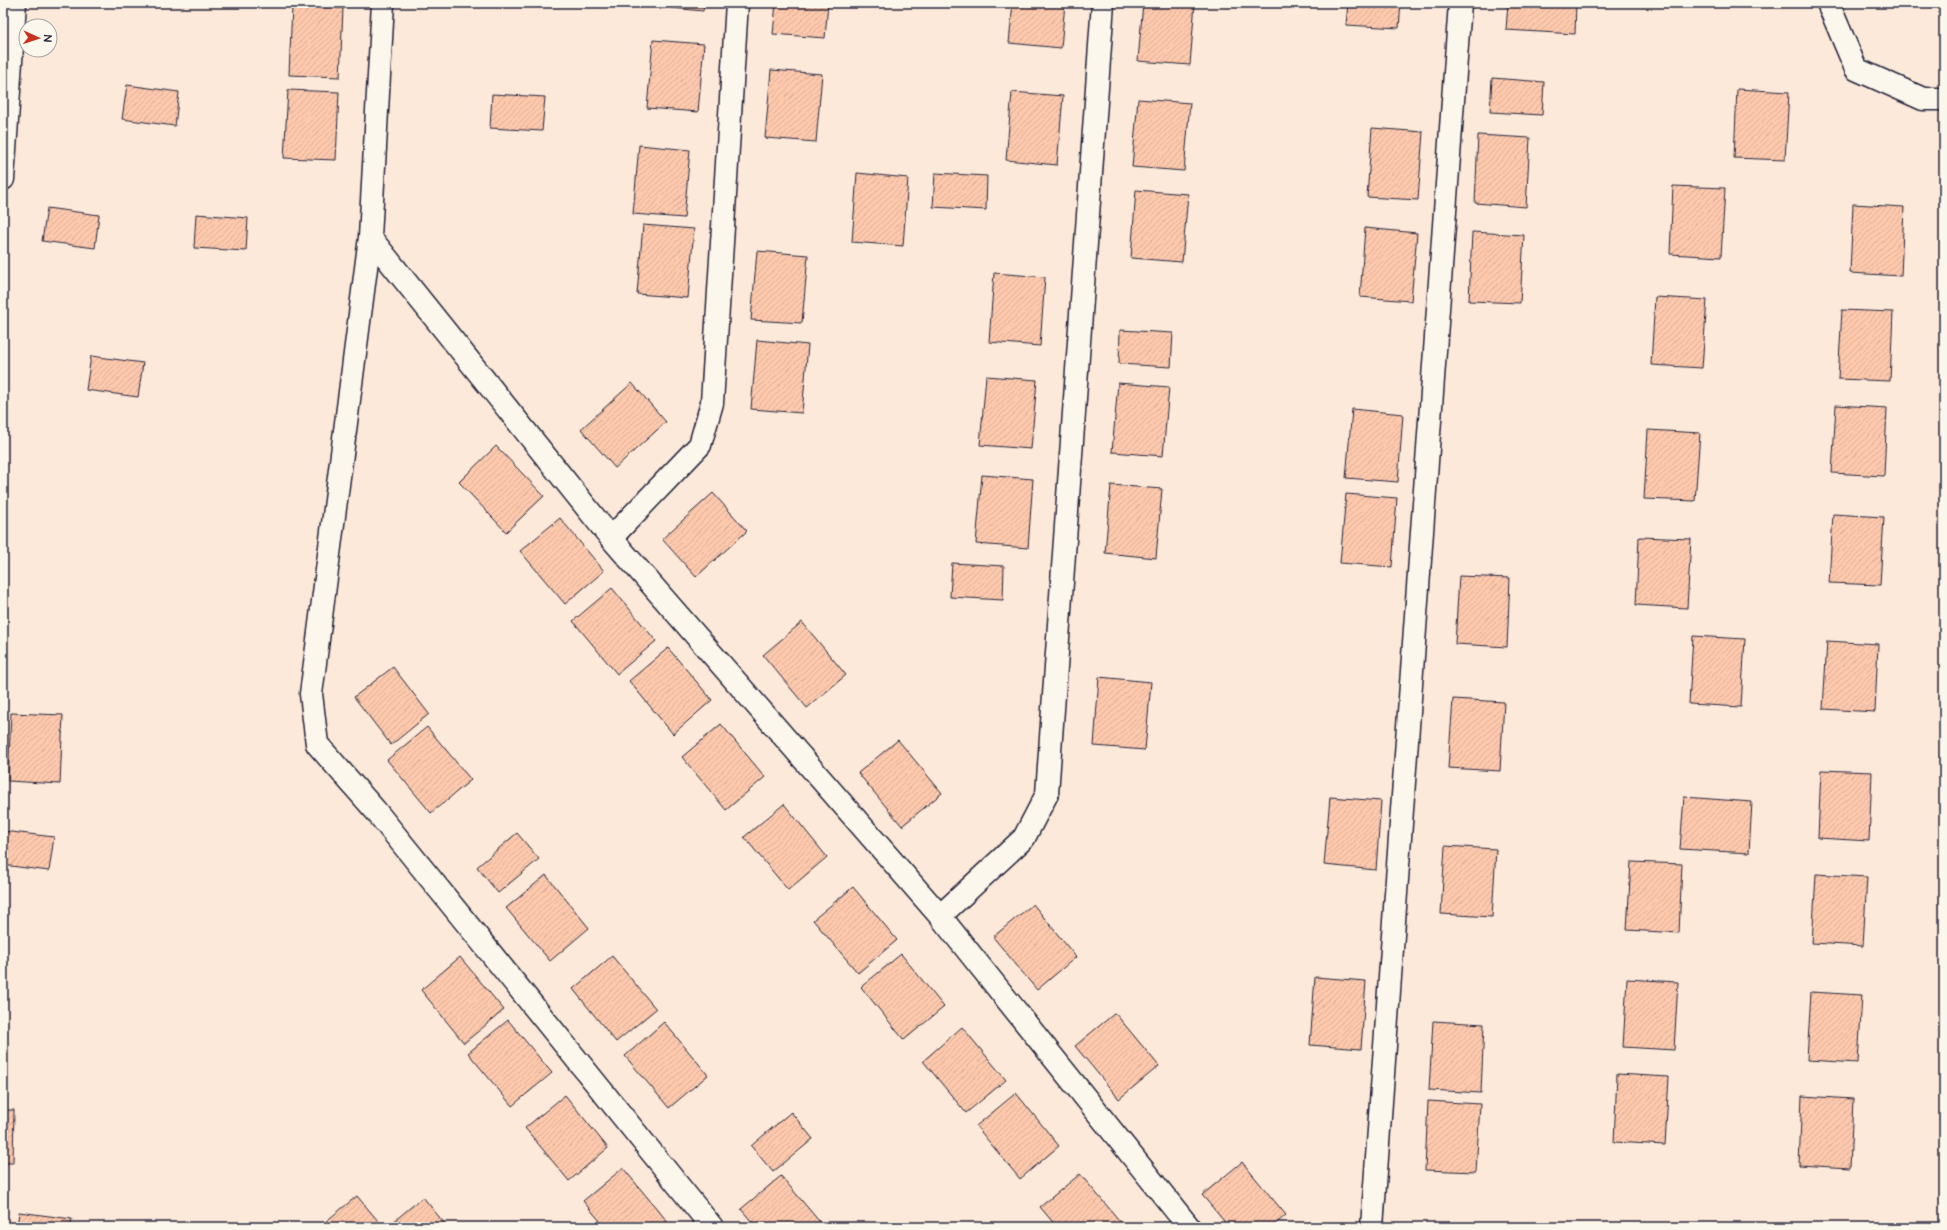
<svg xmlns="http://www.w3.org/2000/svg" width="1947" height="1230" font-family="'Architects Daughter',sans-serif">
<style>
.building{fill:url(#building-hatch);stroke:#22223b}
.lines{fill:none;stroke-linecap:round;stroke-linejoin:round}
.minor-casing{stroke:#22223b;stroke-width:25}
.minor{stroke:#fbf7ec;stroke-width:22}
</style>
<defs>
<pattern id="building-hatch" width="6" height="6" patternUnits="userSpaceOnUse"><rect width="6" height="6" fill="#fdc9ad"/><path d="M-1 1l2-2M0 6l6-6M5 7l2-2" fill="none" stroke="#d9ac96"/></pattern>
</defs>
<rect width="100%" height="100%" fill="#fce9d9"/>
<filter id="ink" filterUnits="userSpaceOnUse"><feTurbulence type="fractalNoise" baseFrequency=".025" numOctaves="2"/><feDisplacementMap in="SourceGraphic" scale="8" xChannelSelector="R" yChannelSelector="G"/><feConvolveMatrix kernelMatrix="1 2 1 2 8 2 1 2 1" color-interpolation-filters="sRGB"/></filter>
<g filter="url(#ink)">
<path class="building" d="M653 3H704L703 11 652 6Z
M776 3H828L825 38 773 34Z
M1013 3H1065L1061 48 1009 43Z
M1143 3H1195L1190 65 1138 61Z
M1348 3H1401L1399 28 1346 25Z
M1508 3H1576L1575 34 1506 30Z
M292 6 343 8 340 77 289 75Z
M653 40 704 44 698 112 647 108Z
M771 70 822 74 816 142 765 138Z
M1492 78 1544 82 1542 115 1490 112Z
M127 85 179 92 175 126 122 119Z
M1737 89 1789 92 1785 160 1734 158Z
M288 90 339 92 336 160 284 158Z
M1012 92 1063 96 1057 165 1006 160Z
M492 94 545 97 542 131 490 128Z
M1138 99 1190 103 1184 171 1132 167Z
M1372 128 1423 132 1418 200 1367 197Z
M1478 135 1530 138 1526 207 1475 203Z
M639 145 690 150 684 218 633 214Z
M857 173 908 178 903 246 852 242Z
M935 173 987 176 986 210 933 207Z
M1673 186 1725 188 1721 257 1670 254Z
M1136 190 1188 194 1182 262 1131 258Z
M1853 204 1904 207 1901 276 1850 273Z
M47 208 99 215 95 248 42 241Z
M196 214 248 218 246 251 194 248Z
M643 225 694 229 688 298 637 294Z
M1365 228 1417 233 1411 301 1360 297Z
M1472 232 1524 235 1520 303 1469 301Z
M757 251 808 255 802 323 751 320Z
M994 273 1045 277 1040 346 989 342Z
M1655 297 1707 300 1702 368 1651 365Z
M1842 310 1893 312 1890 381 1838 379Z
M1120 330 1173 333 1171 367 1119 364Z
M757 340 808 345 802 413 751 409Z
M91 356 143 363 138 397 86 390Z
M986 376 1037 380 1031 449 980 445Z
M632 383 666 422 615 468 581 429Z
M1118 383 1169 387 1163 456 1112 452Z
M1836 405 1887 408 1884 476 1832 473Z
M1352 409 1403 414 1398 482 1346 478Z
M1648 430 1700 433 1695 501 1644 499Z
M496 446 544 496 506 532 459 482Z
M982 475 1033 479 1028 548 976 544Z
M1111 485 1162 489 1156 558 1105 553Z
M713 493 747 531 696 577 662 539Z
M1346 494 1397 498 1392 567 1340 563Z
M1833 514 1884 517 1880 585 1829 583Z
M560 518 604 571 565 604 520 551Z
M1639 537 1691 539 1687 608 1636 605Z
M952 563 1004 566 1003 600 950 597Z
M1459 576 1510 578 1507 647 1455 644Z
M612 588 656 641 617 674 573 621Z
M802 622 846 675 807 708 763 655Z
M1693 636 1745 639 1741 707 1689 704Z
M1827 641 1878 644 1875 712 1823 709Z
M668 648 712 700 673 734 629 681Z
M393 667 429 714 391 745 354 697Z
M1099 677 1151 682 1145 750 1094 746Z
M1453 699 1504 702 1500 771 1448 768Z
M11 713 63 715 60 784 8 781Z
M721 724 765 777 726 810 682 757Z
M427 727 471 780 431 813 387 760Z
M898 740 942 793 902 826 858 773Z
M1821 770 1872 772 1869 841 1818 838Z
M1330 797 1381 801 1376 870 1324 865Z
M1684 797 1752 802 1749 853 1680 849Z
M784 804 827 857 788 890 744 837Z
M3 831 54 837 49 871 3 865Z
M517 833 539 859 498 893 477 867Z
M1445 846 1496 849 1492 917 1441 914Z
M1631 862 1682 864 1679 933 1627 930Z
M1816 874 1867 877 1863 946 1812 943Z
M546 875 589 928 550 961 506 908Z
M853 887 897 940 858 973 813 920Z
M1033 904 1076 957 1037 990 993 937Z
M901 954 944 1007 904 1040 861 987Z
M612 956 656 1009 616 1042 573 989Z
M460 957 504 1010 464 1043 421 990Z
M1315 977 1366 981 1361 1049 1310 1045Z
M1627 979 1678 982 1674 1050 1623 1047Z
M1811 992 1862 995 1858 1063 1807 1060Z
M1115 1013 1159 1066 1119 1099 1075 1046Z
M508 1020 552 1073 512 1106 468 1053Z
M1433 1021 1484 1024 1481 1093 1429 1090Z
M664 1022 708 1075 669 1108 625 1056Z
M962 1027 1006 1080 966 1113 923 1061Z
M1617 1074 1669 1077 1665 1145 1614 1142Z
M1016 1093 1059 1146 1020 1179 976 1126Z
M565 1095 608 1148 569 1181 525 1128Z
M1802 1096 1853 1099 1850 1168 1799 1165Z
M1428 1101 1480 1104 1476 1172 1425 1170Z
M3 1110H14L13 1163H3Z
M791 1112 813 1139 773 1172 751 1146Z
M1242 1162 1286 1215 1272 1227H1229L1202 1195Z
M623 1168 667 1221 660 1227H605L583 1201Z
M1080 1174 1124 1226 1123 1227H1057L1040 1207Z
M781 1176 824 1227H756L741 1209Z
M357 1196 379 1222 372 1227H319Z
M423 1197 444 1223 440 1227H387Z
M19 1212 72 1219 70 1227H17Z"/>
<g class="lines">
<g class="minor-casing">
<path id="minor" d="M383 3 370 237 311 694 317 744 375 810 712 1227
M1828 3 1856 69 1923 99H1944
M3 179 15 3
M370 237 611 538 940 916 1189 1227
M611 538 700 445 712 403 737 3
M940 916 1024 838 1047 794 1103 3
M1372 1227 1460 3"/>
</g>
<use href="#minor" class="minor"/>
</g>
</g>
<rect width="1947" height="1230" fill="none" stroke="#fbf7ec" stroke-width="16"/>
<rect x="8" y="8" width="1931" height="1214" fill="none" stroke="#22223b" stroke-width="1.5" filter="url(#ink)"/>
<g transform="translate(38 38) rotate(93)"><circle r="19" fill="#fbf7ec" stroke="#a4a2a5"/>
<path d="M0-3L7 15L0 10L-7 15Z" fill="#c8321e"/>
<text y="-6" font-size="11" font-weight="bold" text-anchor="middle" fill="#22223b">N</text>
</g>
</svg>
